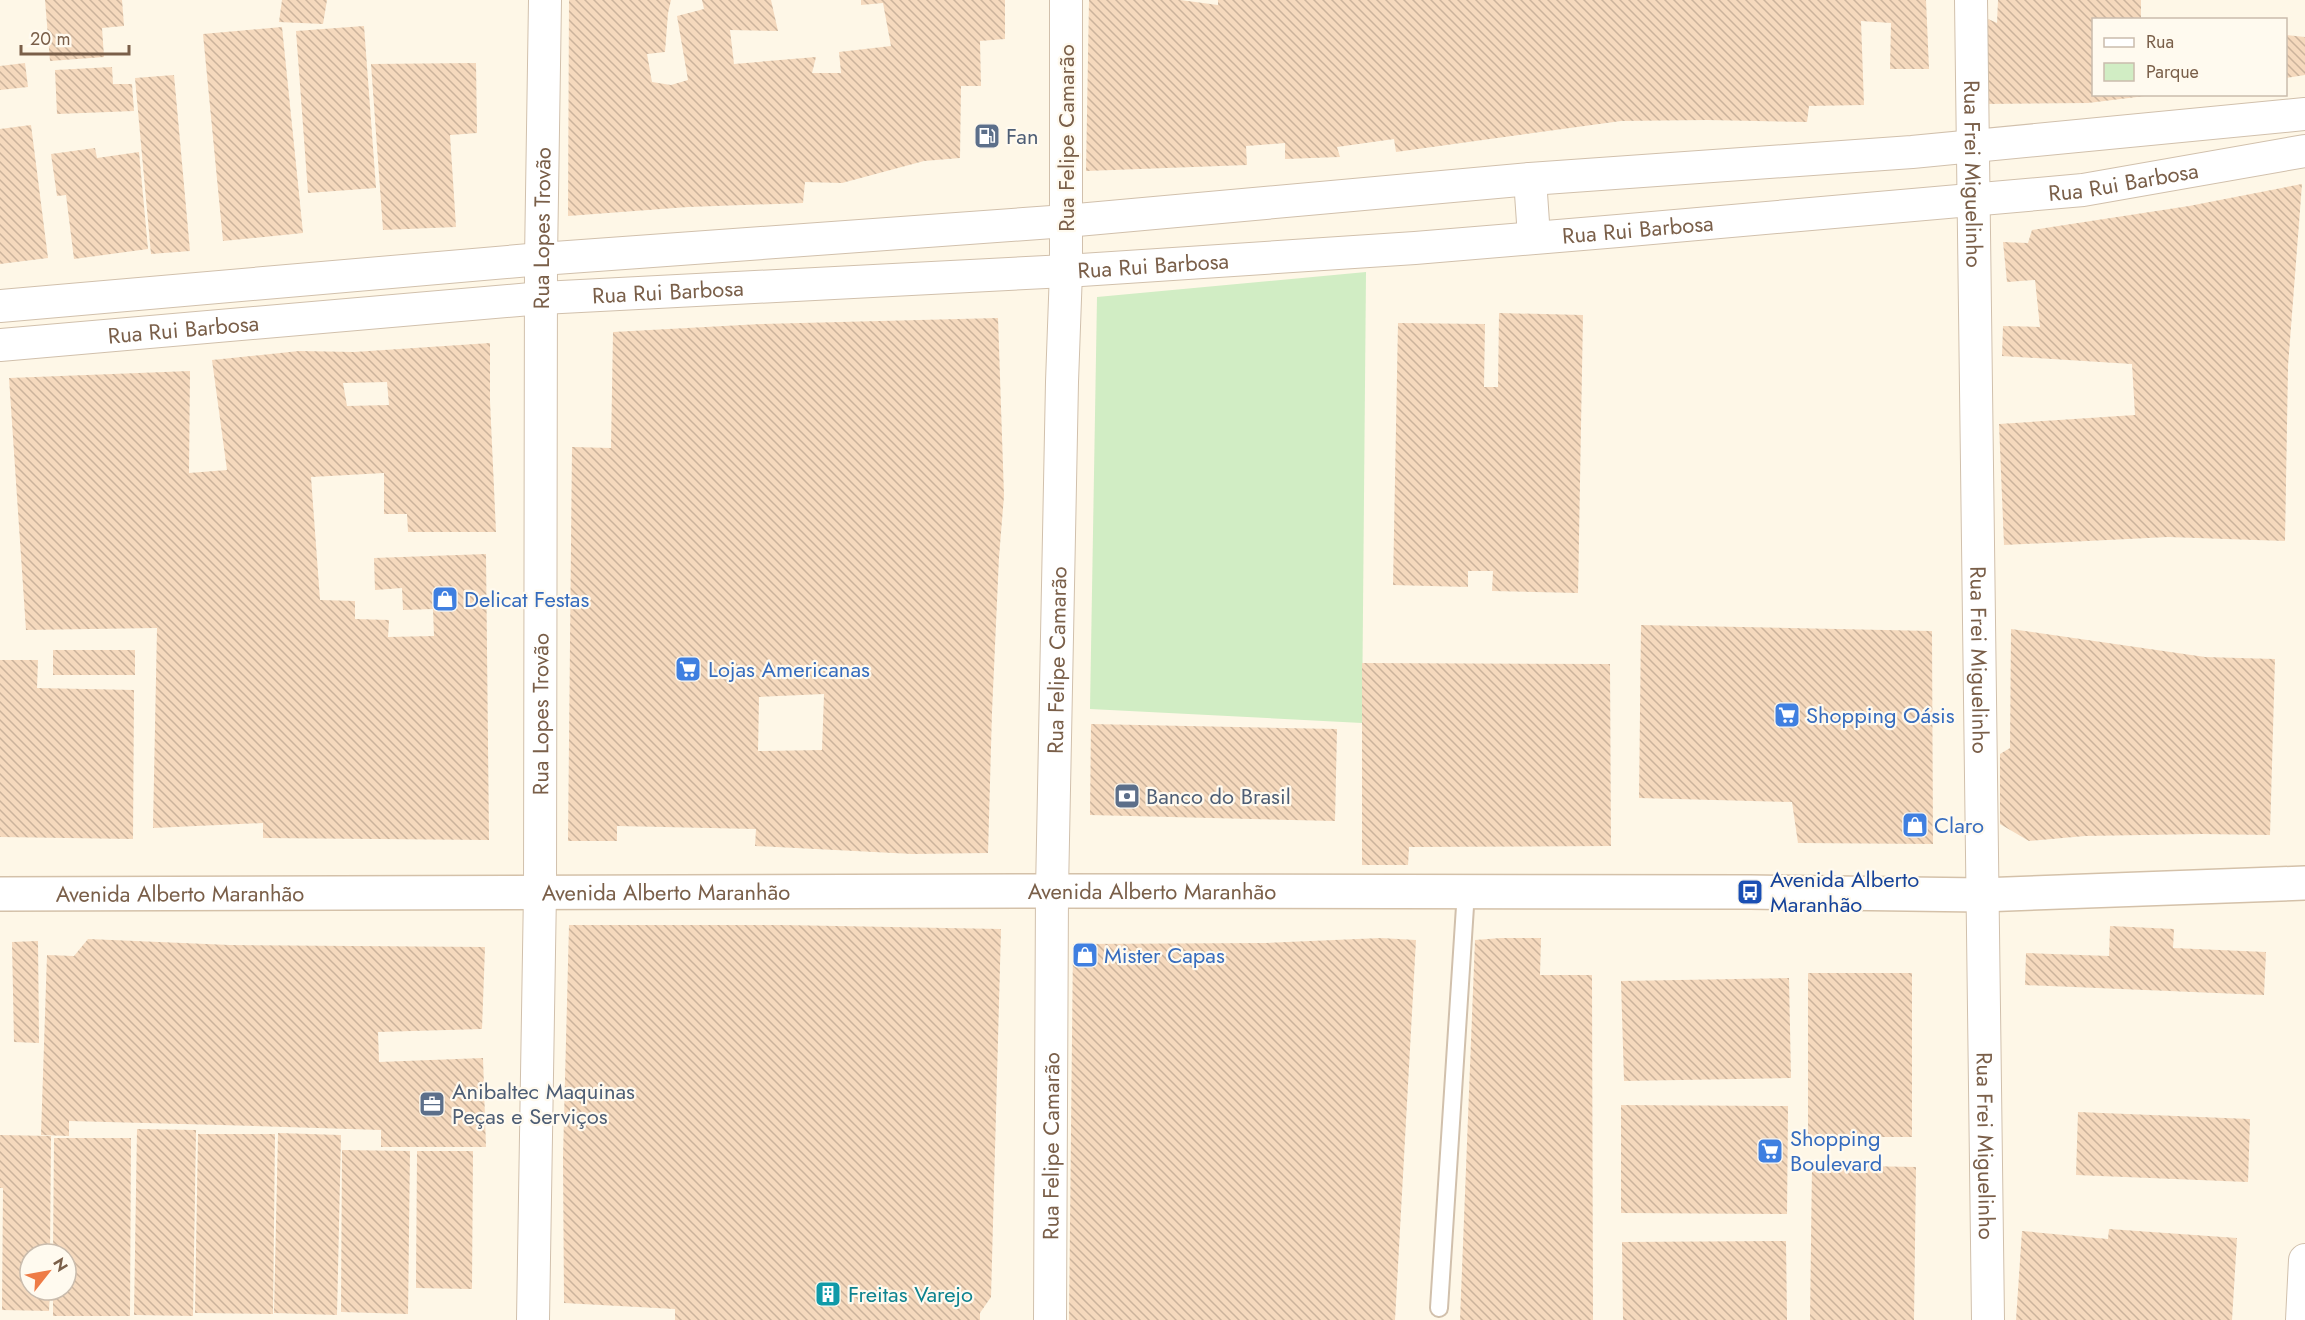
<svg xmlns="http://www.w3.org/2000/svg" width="2305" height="1320" font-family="Jost,sans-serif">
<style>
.green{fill:#d1edc4}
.building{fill:url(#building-back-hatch);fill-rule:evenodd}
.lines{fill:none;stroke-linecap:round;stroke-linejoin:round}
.service-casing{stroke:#d1c0ac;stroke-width:20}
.minor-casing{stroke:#d1c0ac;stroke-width:34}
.secondary-casing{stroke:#d4c1a9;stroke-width:36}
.service{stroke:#fff;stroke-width:16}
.minor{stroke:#fff;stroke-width:32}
.secondary{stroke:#fff;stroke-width:33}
.labels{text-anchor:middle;stroke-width:4.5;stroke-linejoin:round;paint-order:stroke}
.service-label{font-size:22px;fill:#4e5e75;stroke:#fffaef;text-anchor:start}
.street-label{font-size:22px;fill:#7a5f49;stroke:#fffaef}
.shop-label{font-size:22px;fill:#366cbe;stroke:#fffaef;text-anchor:start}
.transit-label{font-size:22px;fill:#164399;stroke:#fffaef;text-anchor:start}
.culture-label{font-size:22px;fill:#0d838f;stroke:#fffaef;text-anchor:start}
</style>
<defs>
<pattern id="building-back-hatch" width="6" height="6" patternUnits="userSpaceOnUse" patternTransform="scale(1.5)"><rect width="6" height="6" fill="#f5d9bd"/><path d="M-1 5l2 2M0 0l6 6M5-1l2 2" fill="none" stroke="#cbb39c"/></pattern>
</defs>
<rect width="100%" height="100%" fill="#fef7e7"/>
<path class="green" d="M1366 272 1362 723 1090 709 1097 297Z"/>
<path class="building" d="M45 0H122L124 26 102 28 104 57 50 61Z
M282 0H327L323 24 279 22Z
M569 0H671L668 13 665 52 647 54 652 82 671 85 688 80 677 16 704 9 702 0H771L778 31 730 30 734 64 816 57 812 73H841L839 52 891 46 883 3 861 5V0H1005V39L980 41 981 86H961L960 158 924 161 842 183 805 182 803 203 688 207 568 216Z
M1089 0H1180L1218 5V0H1926L1929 69H1890L1891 23 1861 21 1864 105 1809 106 1807 122 1707 120 1621 121 1396 152 1394 139 1337 147 1340 157 1285 159V143L1246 146 1247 165 1086 171Z
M1998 0H2141V20H2094V94L2145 96 2088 103 1984 104 1986 18 1997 23Z
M364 26 376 188 308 193 296 31Z
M282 27 303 233 223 241 203 34Z
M2286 35 2305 37V75L2286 78Z
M25 63 28 87 0 90V66Z
M476 63 477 133 450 135 456 227 383 230 371 64Z
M112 67 113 84H132L134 111 57 114 55 70Z
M174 75 190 251 151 254 135 78Z
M31 125 48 258 0 264V129Z
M95 148 97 158 139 152 148 249 74 259 66 195 57 196 51 154Z
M2302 184 2288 366 2285 541 2168 537 2004 545 1999 424 2135 415 2132 364 2002 356 2003 326 2040 327 2035 280 2007 282 2003 242 2028 243 2032 230 2189 206Z
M1499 313 1583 315 1578 593 1492 591 1493 571H1468V587L1393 585 1398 323 1485 324 1484 387H1498Z
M998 318 1004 496 999 557 992 712 988 853 913 854 755 846 756 829 617 826V841H568L572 447 611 448 613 332 761 324ZM824 694 822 750 758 751 759 697Z
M490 343V401L496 532H408L407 514H384V473L311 477 320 600 355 601V619L389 620 388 637 434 636 433 609 403 610 402 588 375 590 374 558 486 554 489 840 263 838V823L153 828 157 628 26 630 9 378 190 371 189 473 227 470 212 360 299 351 354 352ZM387 382 389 405 347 406 343 383Z
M1641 625 1932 631 1933 844 1798 843 1792 802 1639 798Z
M2011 629 2205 657 2275 659 2270 835 2202 834 2085 836 2029 841 2000 824V754L2010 748Z
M53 650H135V675H53Z
M0 660H38L37 688 134 690 133 839 0 837Z
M1362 663 1610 664 1611 846 1409 847 1408 865H1362Z
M1091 724 1337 729 1335 821 1090 815Z
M569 925H783L1001 929 991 1297 980 1313V1320H675V1309L564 1303 563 1157Z
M2110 926 2174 929 2173 948 2266 952 2264 995 2025 985 2026 953 2109 956Z
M1381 938 1416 940 1395 1320H1069L1073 944 1266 943Z
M1501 938H1541L1540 975H1592L1593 1320H1460L1475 940Z
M88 939 230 945 485 947 482 1029 378 1032 379 1062 483 1058 486 1147H381V1130L222 1125 69 1121V1136L41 1135 47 955 74 956Z
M38 941 39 1043 14 1042 12 942Z
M1808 973H1912V1137H1808Z
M1789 978 1791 1078 1624 1081 1621 981Z
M1621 1105 1788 1106 1787 1214 1621 1213Z
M2078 1112 2250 1119 2248 1182 2076 1175Z
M137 1129 196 1130 193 1316 134 1315Z
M278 1133 341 1135 337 1315 274 1313Z
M198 1134H275L273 1314 195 1313Z
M0 1135 51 1136 50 1254H30V1290H50L49 1311 2 1310 3 1188H0Z
M54 1138H131L130 1316H53V1290H66V1254H53Z
M342 1150 410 1151 408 1314 341 1312Z
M417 1151H473L472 1289 416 1288Z
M1812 1165 1916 1167 1914 1320H1810Z
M2109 1229 2237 1238 2232 1320H2016L2022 1231 2108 1239Z
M1786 1241 1787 1320H1623L1622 1242Z"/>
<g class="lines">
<g class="service-casing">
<path id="service" d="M1439 1308 1466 891"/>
</g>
<g class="minor-casing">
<g id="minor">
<path id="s1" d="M1971 0 1988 1320"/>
<path d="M1530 179 1534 237"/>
<path d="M0 306 541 259 1066 221 1530 179 1912 152 2305 114"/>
<path id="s2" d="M0 345 542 298 1066 271 1415 248 1618 231 2083 190 2305 151"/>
<path id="s3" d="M533 1320 540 891 541 259 545 0"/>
<path id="s4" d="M1050 1320 1052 891 1062 382 1066 271V0"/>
<path d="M2302 1320 2305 1260"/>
</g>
</g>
<g class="secondary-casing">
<g id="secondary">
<path id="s5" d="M0 894 1052 891 1750 892 1981 895 2305 883"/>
</g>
</g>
<use href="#service" class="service"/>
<use href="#minor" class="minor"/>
<use href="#secondary" class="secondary"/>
</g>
<defs>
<g id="fuel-square" transform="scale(1.35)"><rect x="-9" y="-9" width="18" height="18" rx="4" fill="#5c6f8a" stroke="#fffaef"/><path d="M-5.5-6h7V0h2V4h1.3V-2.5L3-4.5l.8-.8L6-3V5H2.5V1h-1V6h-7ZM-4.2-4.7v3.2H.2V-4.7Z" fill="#fff"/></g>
<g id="shop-square" transform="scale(1.35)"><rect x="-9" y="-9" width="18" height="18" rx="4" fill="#3f7fe0" stroke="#fffaef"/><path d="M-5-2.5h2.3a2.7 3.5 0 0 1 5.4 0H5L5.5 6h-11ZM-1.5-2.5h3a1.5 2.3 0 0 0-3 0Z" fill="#fff"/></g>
<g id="supermarket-square" transform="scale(1.35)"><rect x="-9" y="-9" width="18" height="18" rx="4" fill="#3f7fe0" stroke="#fffaef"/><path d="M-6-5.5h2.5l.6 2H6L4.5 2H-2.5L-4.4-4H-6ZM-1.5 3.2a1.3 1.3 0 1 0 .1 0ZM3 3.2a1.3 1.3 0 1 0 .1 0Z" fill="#fff"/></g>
<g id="bank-square" transform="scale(1.35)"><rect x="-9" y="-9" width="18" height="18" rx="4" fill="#5c6f8a" stroke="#fffaef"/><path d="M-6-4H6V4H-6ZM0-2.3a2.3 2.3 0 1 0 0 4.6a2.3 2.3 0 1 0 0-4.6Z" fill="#fff"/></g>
<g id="bus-square" transform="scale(1.35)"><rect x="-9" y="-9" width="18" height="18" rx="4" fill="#1a4fb4" stroke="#fffaef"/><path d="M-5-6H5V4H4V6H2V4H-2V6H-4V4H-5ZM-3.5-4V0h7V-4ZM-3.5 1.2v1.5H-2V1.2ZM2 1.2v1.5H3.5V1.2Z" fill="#fff"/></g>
<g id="office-square" transform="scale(1.35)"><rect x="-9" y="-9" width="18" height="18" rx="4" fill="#5c6f8a" stroke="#fffaef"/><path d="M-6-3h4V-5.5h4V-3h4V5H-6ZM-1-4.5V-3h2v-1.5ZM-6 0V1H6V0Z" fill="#fff"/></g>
<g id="building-square" transform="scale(1.35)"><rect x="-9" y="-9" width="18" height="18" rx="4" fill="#0f9aa8" stroke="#fffaef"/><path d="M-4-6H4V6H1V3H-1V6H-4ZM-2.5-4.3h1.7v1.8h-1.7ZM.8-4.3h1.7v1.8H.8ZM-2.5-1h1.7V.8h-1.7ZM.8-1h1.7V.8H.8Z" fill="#fff"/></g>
</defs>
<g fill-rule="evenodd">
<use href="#fuel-square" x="987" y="136"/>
<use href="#shop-square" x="445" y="599"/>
<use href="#supermarket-square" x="688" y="669"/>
<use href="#supermarket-square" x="1787" y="715"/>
<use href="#bank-square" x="1127" y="796"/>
<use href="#shop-square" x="1915" y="825"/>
<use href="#bus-square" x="1750" y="892"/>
<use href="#shop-square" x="1085" y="955"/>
<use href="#office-square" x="432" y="1104"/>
<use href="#supermarket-square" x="1770" y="1151"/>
<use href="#building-square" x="828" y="1294"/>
</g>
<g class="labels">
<g class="service-label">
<text x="1006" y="144">Fan</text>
<text x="1146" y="804">Banco do Brasil</text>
<text x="452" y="1099">Anibaltec Maquinas<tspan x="452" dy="25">Peças e Serviços</tspan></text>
</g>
<g class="street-label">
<text transform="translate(1066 138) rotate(-90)" y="8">Rua Felipe Camarão</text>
<text dy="8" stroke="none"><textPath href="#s1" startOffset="174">Rua Frei Miguelinho</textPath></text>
<text dy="8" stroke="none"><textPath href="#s2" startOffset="2130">Rua Rui Barbosa</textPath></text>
<text dy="8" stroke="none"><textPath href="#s3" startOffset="1092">Rua Lopes Trovão</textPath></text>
<text dy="8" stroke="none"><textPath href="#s2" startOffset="1642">Rua Rui Barbosa</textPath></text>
<text dy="8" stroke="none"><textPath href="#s2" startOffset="1156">Rua Rui Barbosa</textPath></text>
<text dy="8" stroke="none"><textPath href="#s2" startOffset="670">Rua Rui Barbosa</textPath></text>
<text dy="8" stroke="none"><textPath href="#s2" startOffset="184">Rua Rui Barbosa</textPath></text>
<text dy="8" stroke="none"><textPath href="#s4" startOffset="660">Rua Felipe Camarão</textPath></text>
<text dy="8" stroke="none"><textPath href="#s1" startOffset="660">Rua Frei Miguelinho</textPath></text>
<text dy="8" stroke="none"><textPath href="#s3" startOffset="606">Rua Lopes Trovão</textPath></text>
<text dy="8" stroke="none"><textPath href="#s5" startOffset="666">Avenida Alberto Maranhão</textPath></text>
<text dy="8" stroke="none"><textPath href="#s5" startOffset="1152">Avenida Alberto Maranhão</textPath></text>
<text dy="8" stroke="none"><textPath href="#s5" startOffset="180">Avenida Alberto Maranhão</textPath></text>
<text dy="8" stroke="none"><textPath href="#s4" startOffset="174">Rua Felipe Camarão</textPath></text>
<text dy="8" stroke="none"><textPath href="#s1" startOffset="1146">Rua Frei Miguelinho</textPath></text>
</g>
<g class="shop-label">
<text x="464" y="607">Delicat Festas</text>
<text x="708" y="677">Lojas Americanas</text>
<text x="1806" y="723">Shopping Oásis</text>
<text x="1934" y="833">Claro</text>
<text x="1104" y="963">Mister Capas</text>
<text x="1790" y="1146">Shopping<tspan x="1790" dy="25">Boulevard</tspan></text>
</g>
<g class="transit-label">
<text x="1770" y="887">Avenida Alberto<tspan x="1770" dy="25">Maranhão</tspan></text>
</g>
<g class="culture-label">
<text x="848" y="1302">Freitas Varejo</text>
</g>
</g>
<rect x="2092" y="18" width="195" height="78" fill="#fffaef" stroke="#cabcad" stroke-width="1.5"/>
<rect x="2104" y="38" width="30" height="9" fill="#ffffff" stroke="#cabcad" stroke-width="1.5"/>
<text x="2146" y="48" font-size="18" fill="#7a5f49">Rua</text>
<rect x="2104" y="63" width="30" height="18" fill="#d1edc4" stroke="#cabcad" stroke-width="1.5"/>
<text x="2146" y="78" font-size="18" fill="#7a5f49">Parque</text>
<g transform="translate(48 1272) rotate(59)"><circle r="28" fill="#fffaef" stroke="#cabcad" stroke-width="1.5"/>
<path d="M0-4.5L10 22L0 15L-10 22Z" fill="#ee7b46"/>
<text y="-9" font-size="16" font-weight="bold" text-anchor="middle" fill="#7a5f49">N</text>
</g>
<path d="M21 45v9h108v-9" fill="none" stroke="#7a5f49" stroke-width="3"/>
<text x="30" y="45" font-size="18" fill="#7a5f49" stroke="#fffaef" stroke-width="4.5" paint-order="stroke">20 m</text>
</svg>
